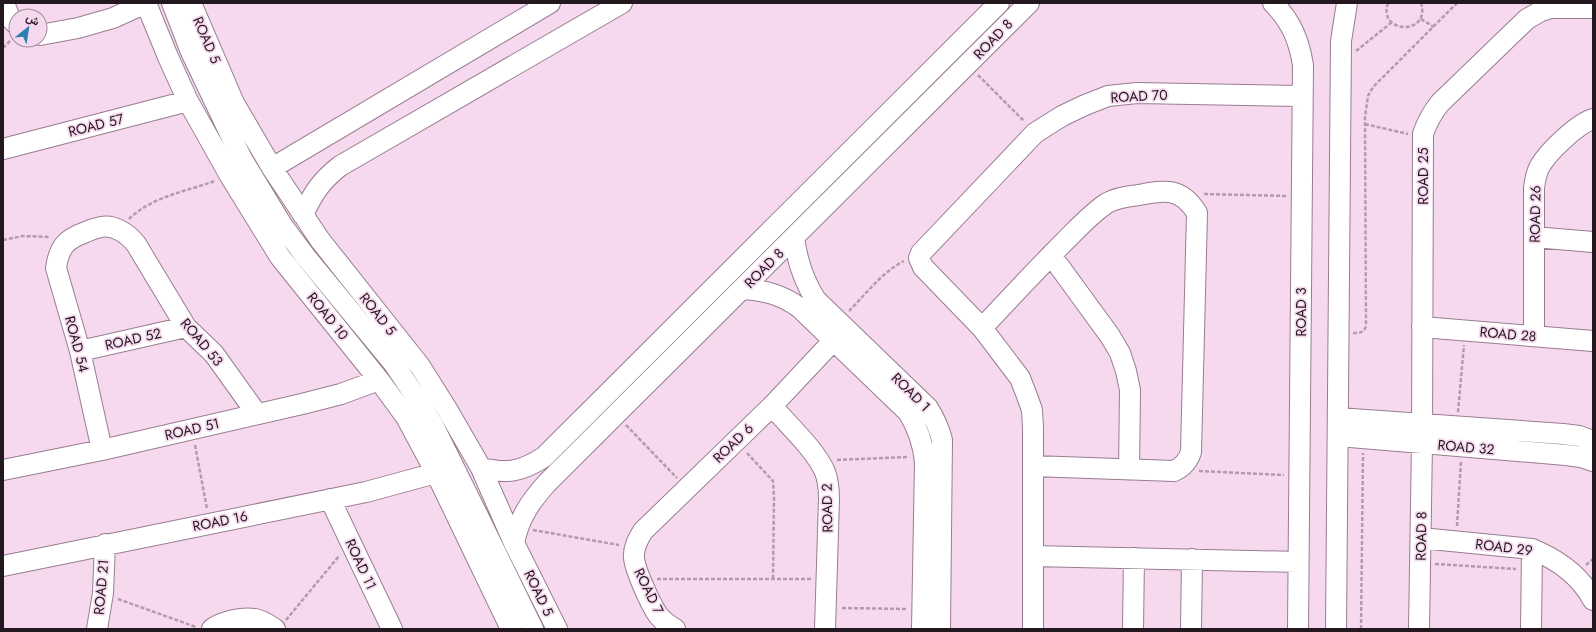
<svg xmlns="http://www.w3.org/2000/svg" width="1596" height="632" font-family="Jost,Vazirmatn,sans-serif">
<style>
.lines{fill:none;stroke-linecap:round;stroke-linejoin:round}
.minor-casing{stroke:#987d91;stroke-width:22}
.path{stroke:#b29bac;stroke-width:2.5;stroke-dasharray:4 2;stroke-linecap:butt}
.minor{stroke:#fff;stroke-width:20}
.labels{text-anchor:middle;stroke-width:3.5;stroke-linejoin:round;paint-order:stroke}
.street-label{font-size:14px;fill:#231820;stroke:#f6d9ee}
</style>
<rect width="100%" height="100%" fill="#f6d9ee"/>
<g class="lines">
<g class="minor-casing">
<path id="minor" d="M4 3 10 18 16 24
M146 3 168 57 188 101 230 176 280 257 379 380 406 417 436 473 511 629
M172 3 191 52 242 159 282 225 305 256 394 364 420 403 433 425 478 516 533 629
M191 3 234 103 272 168 320 240 420 366 447 409 481 468 514 543 557 629
M1273 3C1291 21 1299 40 1303 65L1298 629
M40 35 78 28 113 18 146 3
M3 149 188 101
M272 168 550 3
M303 215C313 193 321 181 340 166L622 3
M794 237C797 261 803 280 816 300L928 408C935 419 939 428 942 440L940 629
M1534 237 1593 242
M1051 255 1110 336 1120 353 1126 371 1130 390 1129 470
M742 289C765 290 782 295 800 308L908 412C918 428 923 442 925 462L922 629
M1422 327 1593 341
M982 328C1010 298 1038 268 1066 240 1079 227 1092 213 1107 203 1116 198 1129 196 1139 195 1165 190 1181 187 1197 213L1191 452C1188 461 1183 467 1174 471L1033 466
M1534 336V188C1535 180 1536 173 1540 166 1548 152 1577 124 1593 119
M80 351 186 327
M772 406C788 425 815 449 825 472 828 480 829 490 829 499L825 629
M1338 418 1563 434 1579 436 1593 441
M1338 436 1566 455 1581 457 1593 461
M102 450 80 351 56 268C59 247 66 239 86 232 90 230 96 228 101 227 114 224 128 234 136 244L186 327 214 354 257 414
M481 468C507 474 521 472 544 457L999 3
M3 470 102 450 302 404 341 394 379 380
M330 499 392 629
M1421 538 1532 549C1556 559 1580 575 1593 600
M514 543C519 518 530 502 547 483L1029 3
M1033 556 1298 562
M3 566 366 492 436 473
M97 629 103 593 105 544
M212 629C223 621 242 617 255 619 262 620 269 625 275 629
M675 629C668 625 663 621 658 615 651 605 635 570 634 558 633 548 638 539 643 531L772 406 833 341
M1033 629V428L1032 410 1027 396 1020 378 982 328 923 267 919 258 921 253 1035 133 1062 116 1085 105 1108 96 1137 93 1302 96
M1133 629 1134 558
M1191 629 1192 559
M1336 629 1341 41 1347 3
M1419 629 1422 443 1423 134C1427 122 1432 113 1440 103L1527 19 1541 11 1551 8H1593
M1531 629 1532 549"/>
</g>
<path class="path" d="M1388 3C1377 34 1431 36 1421 3
M1421 19 1434 27
M3 48 11 40
M1356 51 1392 22
M978 75 1024 121
M1365 124 1408 134
M1204 194 1287 196
M129 219C151 197 187 191 215 181
M3 240 23 236 50 237
M849 311C866 294 882 272 904 261
M1353 333C1359 333 1364 333 1366 326L1365 117 1368 96 1373 87 1457 3
M1458 412 1464 345
M626 425 677 478
M195 445 207 509
M747 453 773 481 774 497 773 579
M837 460 908 457
M1199 471 1284 475
M1457 526 1461 461
M533 530 619 545
M1435 564 1516 569
M1586 565 1593 559
M657 579H812
M118 599 196 627
M842 608 907 609
M286 620 339 556
M1361 629 1363 453"/>
<use href="#minor" class="minor"/>
</g>
<g class="labels">
<g class="street-label">
<text transform="translate(993 39) rotate(-46)" y="5">ROAD 8</text>
<text transform="translate(207 40) rotate(67)" y="5">ROAD 5</text>
<text transform="translate(1139 96) rotate(-3)" y="5">ROAD 70</text>
<text transform="translate(96 125) rotate(-14)" y="5">ROAD 57</text>
<text transform="translate(1423 176) rotate(-90)" y="5">ROAD 25</text>
<text transform="translate(1535 214) rotate(-89)" y="5">ROAD 26</text>
<text transform="translate(764 268) rotate(-45)" y="5">ROAD 8</text>
<text transform="translate(1301 312) rotate(-90)" y="5">ROAD 3</text>
<text transform="translate(378 314) rotate(52)" y="5">ROAD 5</text>
<text transform="translate(328 316) rotate(51)" y="5">ROAD 10</text>
<text transform="translate(1508 334) rotate(5)" y="5">ROAD 28</text>
<text transform="translate(133 339) rotate(-13)" y="5">ROAD 52</text>
<text transform="translate(202 342) rotate(50)" y="5">ROAD 53</text>
<text transform="translate(77 344) rotate(75)" y="5">ROAD 54</text>
<text transform="translate(911 392) rotate(45)" y="5">ROAD 1</text>
<text transform="translate(192 429) rotate(-13)" y="5">ROAD 51</text>
<text transform="translate(733 443) rotate(-44)" y="5">ROAD 6</text>
<text transform="translate(1466 447) rotate(5)" y="5">ROAD 32</text>
<text transform="translate(827 508) rotate(-91)" y="5">ROAD 2</text>
<text transform="translate(220 521) rotate(-11)" y="5">ROAD 16</text>
<text transform="translate(1421 536) rotate(-89)" y="5">ROAD 8</text>
<text transform="translate(1504 547) rotate(7)" y="5">ROAD 29</text>
<text transform="translate(361 564) rotate(65)" y="5">ROAD 11</text>
<text transform="translate(101 587) rotate(-85)" y="5">ROAD 21</text>
<text transform="translate(649 591) rotate(64)" y="5">ROAD 7</text>
<text transform="translate(539 593) rotate(64)" y="5">ROAD 5</text>
</g>
</g>
<rect width="1596" height="632" fill="none" stroke="#231820" stroke-width="8"/>
<g transform="translate(28 28) rotate(30)"><circle r="19" fill="#f6d9ee" stroke="#a28c9c"/>
<path d="M0-3L7 15L0 10L-7 15Z" fill="#2e80b1"/>
<text y="-6" font-size="11" font-weight="bold" text-anchor="middle" fill="#231820">ش</text>
</g>
</svg>
